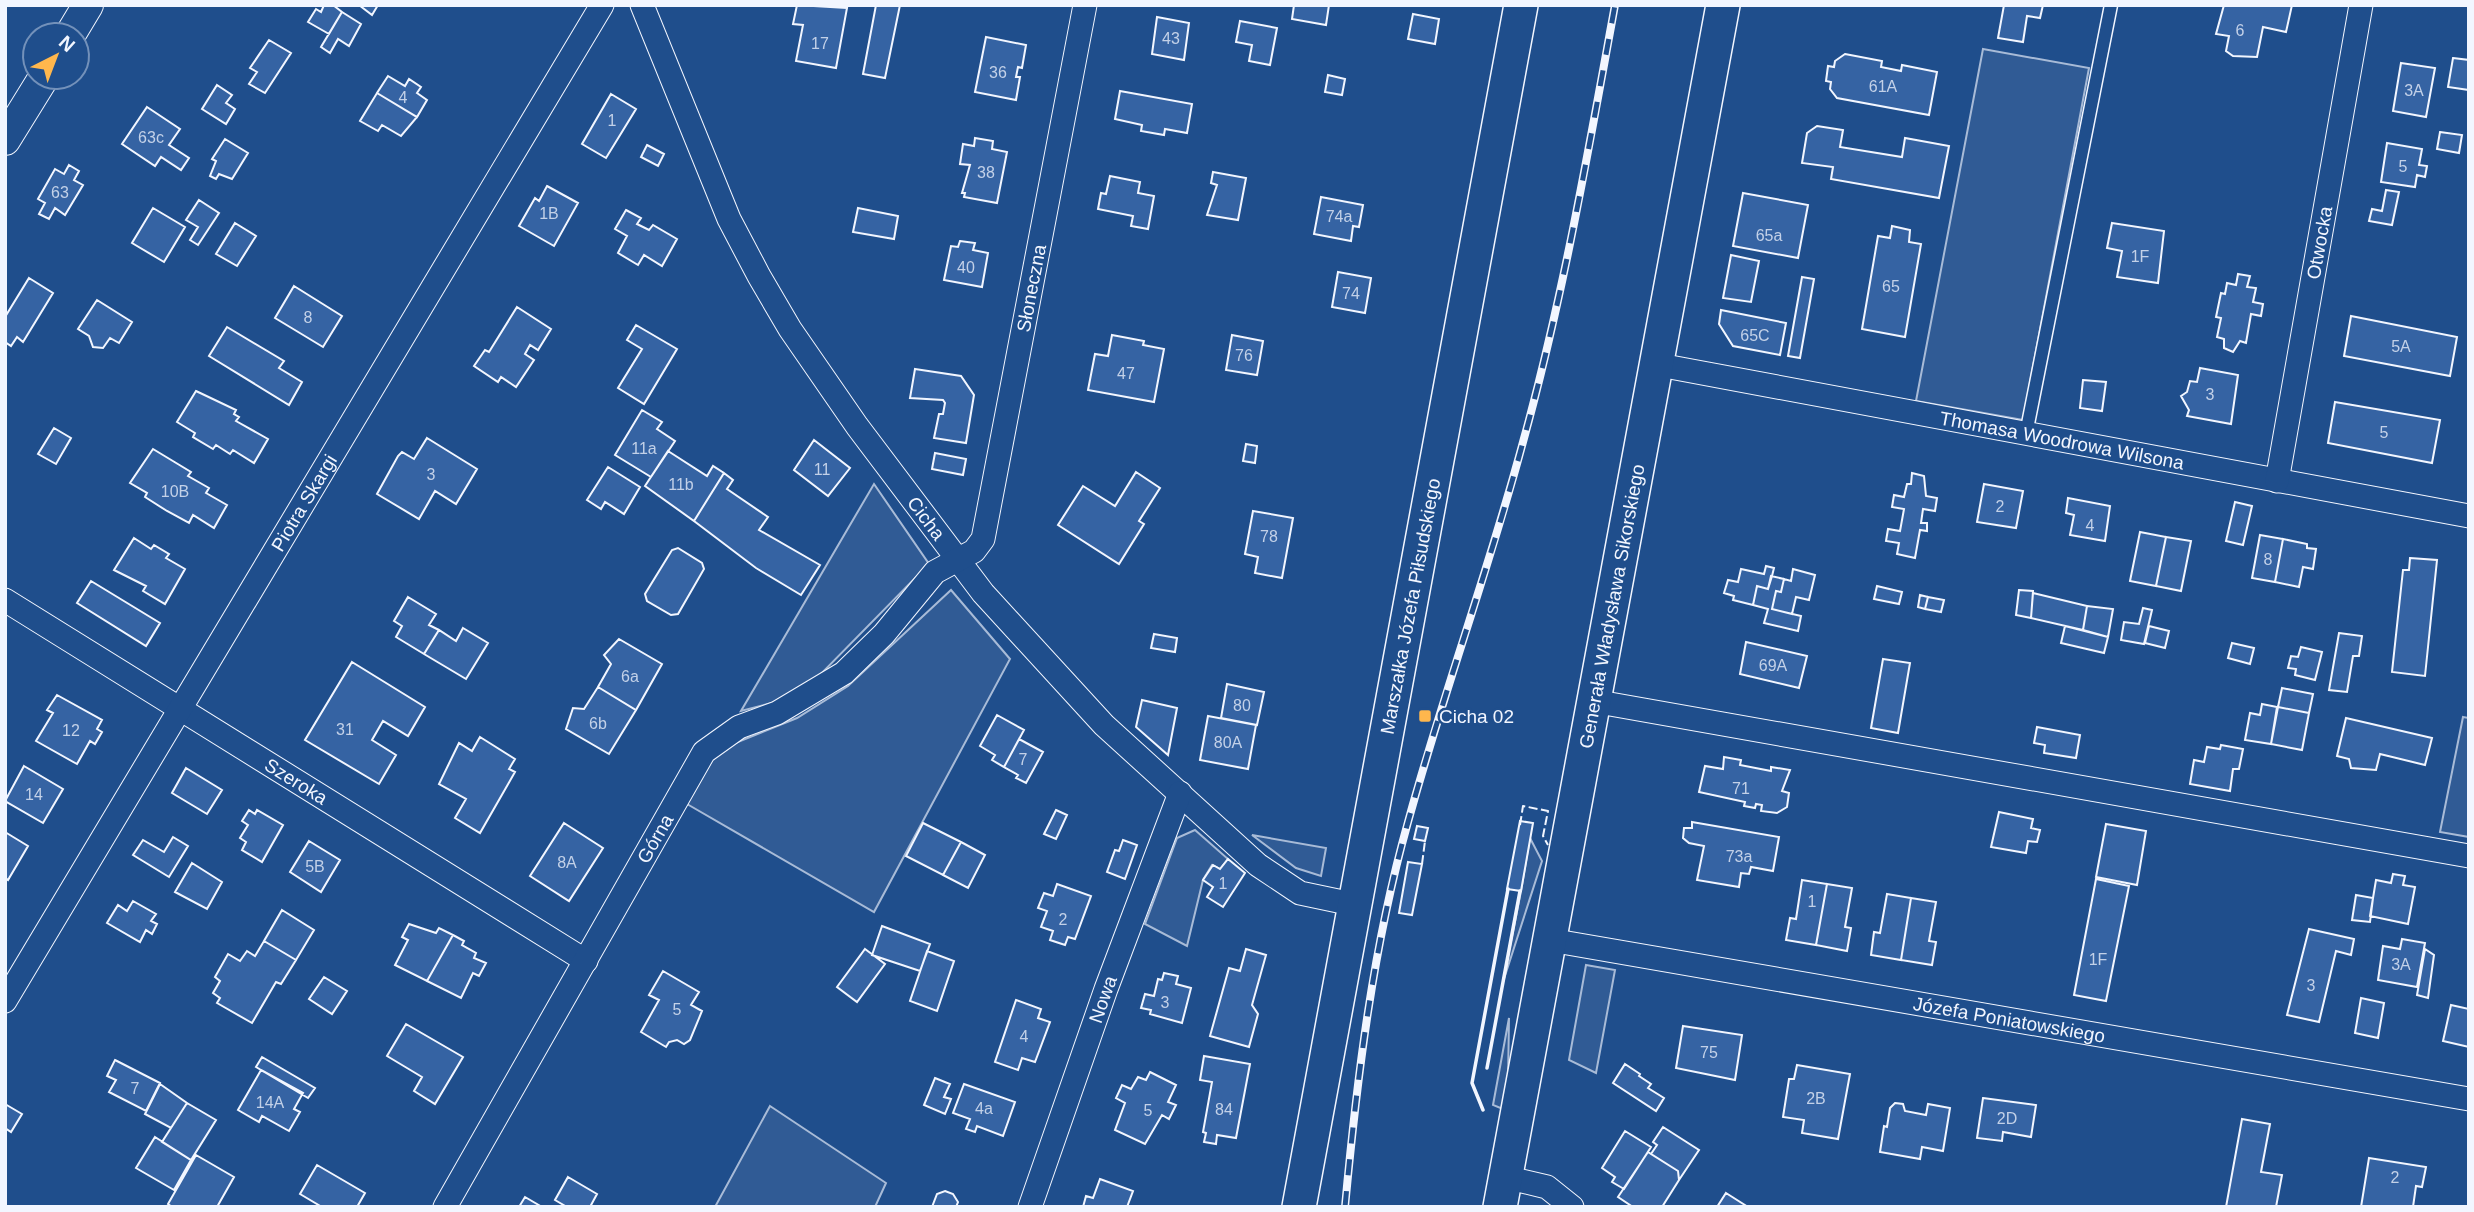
<svg xmlns="http://www.w3.org/2000/svg" width="2474" height="1212" font-family="Helvetica,sans-serif">
<style>
.built{fill:#305b95;stroke:#a8bbd7;stroke-width:2}
.building{fill:#3563a3;stroke:#f2f6ff;stroke-width:2}
.lines{fill:none;stroke-linecap:round;stroke-linejoin:round}
.service-casing{stroke:#f2f6ff;stroke-width:15}
.minor-casing{stroke:#f2f6ff;stroke-width:25}
.tertiary-casing{stroke:#f2f6ff;stroke-width:32}
.secondary-casing{stroke:#f2f6ff;stroke-width:36}
.service{stroke:#1f4e8c;stroke-width:12}
.minor{stroke:#1f4e8c;stroke-width:23}
.tertiary{stroke:#1f4e8c;stroke-width:30}
.secondary{stroke:#1f4e8c;stroke-width:33}
.rail-casing{stroke:#f2f6ff;stroke-width:8}
.rail{stroke:#1f4e8c;stroke-width:5;stroke-dasharray:16;stroke-linecap:butt}
.fence{stroke:#f2f6ff;stroke-width:2;stroke-dasharray:9 3.5;stroke-linecap:butt}
.wall{stroke:#f2f6ff;stroke-width:3.5}
.poi-dot{fill:#ffb74d;stroke:#1f4e8c;stroke-width:2.5}
.labels{text-anchor:middle;stroke-width:5;stroke-linejoin:round;paint-order:stroke}
.number-label{font-size:16px;fill:#c3d1e8}
.street-label{font-size:19px;fill:#f2f6ff;stroke:#1f4e8c}
.poi-label{font-size:19px;fill:#f2f6ff;stroke:#1f4e8c;text-anchor:start}
</style>
<rect width="100%" height="100%" fill="#1f4e8c"/>
<path class="built" d="M1983 49 2089 68 2023 420 1916 401Z
M874 484 929 564 816 679 775 702 741 711Z
M951 590 1010 659 874 912 687 804 718 750 797 718 848 686Z
M2463 717 2469 718V837L2440 832Z
M1195 830 1228 859 1220 869 1212 865 1203 880 1187 946 1145 924 1177 838Z
M1252 835 1326 848 1321 876 1296 868Z
M1530 838 1542 861 1503 982 1521 891Z
M1586 965 1615 970 1596 1073 1569 1060Z
M1509 1018 1508 1082 1503 1109 1493 1105Z
M770 1106 886 1183 875 1207H715Z"/>
<path class="building" d="M324 5H333L342 12 329 34 308 22 316 9 321 12Z
M359 5H378L372 15Z
M797 5 847 8 836 68 796 61 803 25 793 24Z
M876 5H900L885 78 863 74Z
M1294 5H1329L1326 25 1292 19Z
M2004 5H2043L2040 18 2027 16 2023 42 1998 38Z
M2224 5H2292L2286 32 2263 27 2257 57 2233 56 2226 51 2229 36 2216 34Z
M342 12 361 24 349 46 338 39 330 53 321 47Z
M1413 14 1439 19 1435 44 1408 39Z
M1157 17 1189 23 1184 60 1152 54Z
M1240 21 1277 28 1270 65 1249 61 1252 45 1236 42Z
M986 37 1026 45 1022 68 1018 67 1016 77H1020L1016 100 975 92Z
M269 40 291 53 265 93 249 84 257 72 250 68Z
M1845 54 1882 61 1881 67 1901 71 1902 65 1937 72 1929 115 1837 98 1830 89 1831 82 1826 81 1828 66 1834 67 1835 61Z
M2453 58 2469 60V90L2448 87Z
M2401 63 2435 68 2426 117 2393 111Z
M1328 75 1345 79 1342 95 1325 92Z
M388 76 405 86 409 79 421 87 417 93 427 100 417 117 377 93Z
M217 85 232 95 226 103 235 109 226 124 202 109Z
M1120 91 1192 104 1187 133 1165 129 1164 135 1141 131 1142 125 1115 119Z
M377 93 417 117 401 136 382 125 378 131 360 121Z
M611 94 636 109 606 158 582 144Z
M147 107 180 129 169 145 189 158 181 170 161 157 155 166 122 144Z
M1817 126 1843 130 1840 147 1902 157 1905 138 1949 146 1939 198 1831 179 1833 167 1802 163 1807 133Z
M2440 132 2462 135 2459 153 2437 149Z
M975 138 993 141 992 149 1007 152 997 203 964 197 965 193H962L970 165 960 164 963 144 974 146Z
M225 139 248 153 232 179 219 174 216 179 210 176 216 161 212 159Z
M2387 143 2422 149 2419 165 2427 166 2425 177 2417 175 2415 187 2381 182Z
M647 145 664 154 658 166 641 157Z
M69 165 79 171 74 180 83 185 65 215 55 208 49 219 39 214 45 203 38 199 55 169 64 174Z
M1213 172 1246 178 1238 220 1207 215 1217 185 1211 183Z
M1110 176 1140 182 1138 193 1154 196 1148 229 1131 226 1133 216 1098 209 1101 193 1106 194Z
M547 186 578 203 554 246 519 226 535 198 539 201Z
M2386 190 2399 192 2392 225 2369 221 2372 209 2382 211Z
M1743 193 1808 205 1798 258 1733 246Z
M1321 197 1363 205 1359 227 1353 226 1351 241 1314 234Z
M199 200 219 213 198 245 190 240 198 227 186 220Z
M153 208 185 227 164 262 132 243Z
M858 208 898 216 894 239 853 232Z
M626 210 641 218 637 224 649 230 653 225 677 239 662 266 644 255 638 265 618 253 627 236 615 229Z
M235 223 256 236 237 266 216 254Z
M2112 223 2164 231 2158 283 2117 277 2122 251 2107 248Z
M1892 226 1910 230 1909 242 1921 244 1905 337 1862 329 1878 236 1890 238Z
M960 241 975 243 973 250 988 253 982 287 944 280 951 246 958 247Z
M1731 255 1759 261 1751 302 1723 298Z
M1338 272 1371 278 1365 313 1332 307Z
M2238 274 2250 276 2247 287 2256 288 2253 302 2263 304 2261 316 2251 314 2246 343 2240 341 2233 352 2224 348V339L2217 337 2221 318 2216 317 2221 293 2225 294 2227 283 2236 285Z
M1802 277 1814 279 1800 358 1788 356Z
M29 278 53 293 23 342 17 337 11 346 5 342V317Z
M294 286 342 316 323 347 275 318Z
M97 300 132 322 119 343 110 338 103 348 93 347 89 336 78 329Z
M517 307 551 329 538 350 530 345 525 354 534 360 516 387 501 377 498 382 474 366 485 350 489 352Z
M1721 310 1786 323 1780 355 1733 346 1719 324Z
M2351 316 2457 337 2450 376 2344 356Z
M636 325 677 349 644 404 618 388 642 349 627 340Z
M227 327 284 361 279 368 302 382 289 405 209 356Z
M1112 335 1144 341 1143 345 1164 349 1154 402 1088 390 1095 354 1108 356Z
M1232 335 1263 341 1257 375 1226 370Z
M2200 368 2238 375 2231 424 2187 416 2189 410 2181 396 2187 392 2190 381 2197 382Z
M915 369 961 376 974 395 966 443 934 438 939 414H943L945 403 943 400 910 398Z
M2083 380 2106 382 2102 411 2080 408Z
M196 391 236 410 234 414 239 417 236 421 268 439 254 463 233 450 230 454 216 445 213 449 193 437 195 433 177 422Z
M2335 402 2440 420 2432 463 2328 443Z
M642 410 662 422 657 429 675 441 651 477 615 455Z
M54 428 71 438 56 464 38 454Z
M427 438 477 469 456 504 435 491 419 519 377 494 398 456 402 452 414 459Z
M814 440 850 468 828 496 794 470Z
M1246 444 1257 446 1255 463 1243 461Z
M153 449 191 472 188 476 209 488 206 493 227 505 214 528 193 515 189 523 167 511 145 497 147 493 130 483Z
M668 451 707 476 713 466 724 473 694 521 645 486Z
M935 453 966 459 963 475 932 469Z
M608 467 640 487 624 514 605 502 601 509 587 500Z
M1136 472 1160 488 1139 521 1144 524 1119 564 1058 525 1083 486 1115 506Z
M724 473 733 480 727 489 768 517 759 530 820 565 801 595 756 568 694 521Z
M1912 473 1924 476 1926 496 1937 498 1935 511 1923 509 1921 523H1927V531L1920 530 1915 558 1897 554 1899 543 1886 541 1888 529 1900 531 1904 509 1892 507 1894 495 1904 497 1907 484H1911Z
M1984 484 2023 491 2016 528 1977 522Z
M2068 498 2110 506 2105 541 2070 535 2074 515 2066 513Z
M2235 502 2252 506 2243 545 2226 541Z
M1253 511 1293 518 1282 578 1255 573 1258 557 1245 554Z
M2140 532 2166 537 2156 586 2130 581Z
M2260 535 2283 539 2275 582 2252 578Z
M2166 537 2191 541 2181 591 2156 586Z
M134 538 151 549 154 545 169 554 166 558 185 569 165 604 143 591 146 586 114 570Z
M2283 539 2307 544V548L2316 549 2313 569 2303 567 2299 587 2275 582Z
M678 548 702 563 704 569 678 614 671 615 647 601 645 594 672 550Z
M2410 558 2437 560 2425 676 2392 672 2403 570H2409Z
M1766 566 1774 568 1772 576 1768 589 1757 586 1753 605 1733 600 1734 596 1724 593 1728 580 1738 582 1741 569 1764 574Z
M1793 569 1815 575 1809 600 1796 597 1792 614 1772 609 1776 591 1781 592 1784 579 1791 581Z
M1771 576 1784 579 1781 592 1776 591 1772 609 1801 616 1798 631 1764 623 1768 609 1753 605 1757 586 1768 589Z
M91 581 160 623 146 646 77 603Z
M1877 586 1902 592 1899 604 1874 599Z
M2019 590 2033 591 2031 618 2016 615Z
M2033 593 2087 606 2083 630 2031 618Z
M1920 595 1928 597 1925 609 1918 607Z
M408 597 436 614 429 625 439 630 424 654 396 637 402 626 394 621Z
M1928 597 1944 600 1941 612 1925 609Z
M2087 606 2113 609 2108 637 2083 630Z
M2143 608 2152 610 2144 644 2121 640 2124 622 2139 624Z
M2065 626 2108 637 2104 653 2061 643Z
M2149 626 2169 631 2165 648 2145 643Z
M463 628 488 643 466 679 424 654 439 630 456 641Z
M2339 633 2362 636 2359 656H2353L2347 692 2329 690Z
M1154 634 1177 638 1175 652 1151 648Z
M619 639 662 664 636 710 598 687 611 664 604 655Z
M1746 642 1807 656 1799 688 1740 674Z
M2232 643 2254 648 2250 664 2228 658Z
M2301 647 2322 652 2315 680 2295 675 2296 669 2288 668 2291 656 2298 657Z
M1883 659 1910 663 1898 733 1871 728Z
M352 662 425 707 408 736 383 721 372 740 396 755 379 784 305 740Z
M1227 684 1264 692 1257 725 1221 718Z
M598 687 636 710 609 754 566 729 573 708 584 709Z
M2282 688 2313 694 2309 713 2278 707Z
M57 695 102 720 97 729 102 732 95 744 90 741 77 764 36 741 53 713 47 710Z
M1142 700 1177 708 1168 755 1136 727Z
M2262 704 2277 707 2271 744 2245 740 2250 713 2260 715Z
M2278 707 2309 713 2302 750 2271 744Z
M997 715 1024 730 1004 767 992 760 995 755 980 746Z
M1208 716 1256 725 1248 769 1200 760Z
M2346 718 2432 738 2425 765 2380 754 2376 770 2351 768 2349 759 2337 756Z
M2037 727 2080 735 2076 758 2044 753 2045 745 2034 743Z
M480 737 515 759 509 769 515 772 480 833 455 818 466 799 439 784 459 743 472 751Z
M1019 739 1043 752 1026 783 1016 778 1018 775 1004 767Z
M2221 745 2243 749 2239 769H2233L2230 791 2190 784 2194 760 2204 762 2207 747 2220 749Z
M1724 757 1741 760 1740 765 1771 771V767L1790 770 1782 791 1789 793 1787 807 1777 813 1761 811 1762 805 1756 804 1755 808 1744 806 1745 802 1699 792 1705 766 1723 769Z
M24 766 63 789 43 823 5 801Z
M186 768 222 790 207 814 172 793Z
M249 810 255 814 257 810 283 825 262 862 242 850 246 842 240 838 248 825 242 821Z
M1056 810 1067 815 1056 839 1044 834Z
M1999 812 2033 819 2031 828 2040 830 2037 842 2028 841 2026 853 1991 847Z
M1520 821 1533 823 1521 891 1507 889Z
M1692 822 1779 837 1773 871 1751 867 1749 874 1741 873 1739 887 1697 880 1704 846 1689 843 1683 838 1684 828H1692Z
M564 823 603 848 569 901 530 876Z
M923 823 961 842 943 875 906 856Z
M2106 824 2146 831 2137 885 2096 877Z
M1417 826 1428 828 1425 841 1414 839Z
M5 832 28 846 8 880 5 878Z
M173 837 188 846 169 877 133 855 143 840 164 852Z
M1123 840 1137 845 1125 879 1107 872 1115 850 1119 851Z
M309 841 340 860 321 892 290 872Z
M961 842 985 855 968 888 943 875Z
M1228 859 1245 873 1223 907 1207 897 1213 887 1203 880 1213 865 1220 869Z
M1408 862 1422 864 1412 915 1399 913Z
M192 863 222 882 207 909 175 892Z
M2393 874 2405 876 2403 885 2415 887 2408 924 2370 916 2376 880 2391 883Z
M2096 879 2129 886 2106 1001 2074 995Z
M1802 880 1827 884 1816 945 1786 940 1790 918 1796 919Z
M1057 884 1091 896 1075 939 1068 937 1065 945 1050 940 1053 931 1041 927 1047 911 1038 908 1044 893 1053 896Z
M1827 884 1852 888 1845 927 1851 928 1847 951 1816 945Z
M1887 894 1911 898 1901 960 1871 955 1874 932 1880 933Z
M2356 895 2373 898 2370 922 2352 920Z
M1911 898 1936 902 1929 941 1936 942 1932 965 1901 960Z
M133 901 156 914 151 921 157 924 152 934 146 930 140 942 107 923 118 905 127 911Z
M282 910 314 930 296 960 264 941Z
M409 924 436 933 439 928 453 935 427 981 395 965 408 940 402 937Z
M882 926 930 944 920 971 872 955Z
M2309 929 2354 939 2351 955 2336 951 2319 1022 2287 1015Z
M453 935 464 941 462 945 476 953 474 958 486 963 479 976 473 973 461 998 427 981Z
M2402 939 2425 943 2417 987 2378 980 2383 946 2400 949Z
M264 941 296 960 281 984 276 982 252 1023 217 1003 220 998 213 993 220 981 215 977 228 954 240 961 247 951 255 956Z
M865 949 885 964 857 1002 837 987Z
M1246 949 1266 955 1252 1005 1258 1014 1249 1047 1210 1036 1229 968 1240 971Z
M2425 949 2434 955 2428 998 2417 995Z
M927 951 954 961 937 1011 910 1001Z
M663 971 699 992 691 1005 702 1011 690 1040 684 1044 677 1040 669 1042 666 1047 641 1032 659 1000 649 995Z
M1164 973 1178 976 1176 984 1191 988 1182 1023 1150 1014 1151 1010 1141 1008 1145 994 1154 996 1158 979 1162 980Z
M324 977 347 991 332 1014 309 999Z
M2361 998 2384 1003 2378 1038 2355 1033Z
M1016 1000 1041 1009 1038 1018 1050 1022 1035 1062 1022 1058 1018 1070 995 1062Z
M2451 1005 2469 1009V1047L2443 1041Z
M406 1024 463 1057 435 1104 414 1091 422 1077 387 1056Z
M1683 1026 1742 1035 1735 1080 1676 1068Z
M1204 1056 1250 1064 1236 1138 1217 1135 1216 1144 1204 1142 1206 1133 1203 1132 1212 1082 1200 1080Z
M262 1057 315 1088 308 1098 256 1067Z
M115 1060 160 1083 146 1111 109 1092 116 1080 107 1076Z
M1625 1064 1640 1074 1639 1076 1651 1084 1648 1088 1664 1098 1656 1111 1613 1083Z
M1797 1065 1850 1074 1838 1139 1802 1133 1804 1120 1783 1117 1789 1079H1794Z
M261 1070 303 1093 294 1109 300 1112 289 1131 262 1116 259 1122 238 1110Z
M1150 1072 1176 1085 1168 1102 1176 1105 1169 1119 1162 1115 1145 1144 1115 1130 1125 1103 1116 1098 1122 1085 1131 1089 1138 1077 1146 1080Z
M935 1078 950 1084 944 1097 951 1099 945 1114 924 1105Z
M160 1084 187 1103 171 1128 145 1114Z
M964 1084 1015 1102 1003 1136 977 1126 975 1132 966 1129 970 1119 953 1113Z
M1983 1098 2036 1105 2031 1137 2003 1132 2002 1141 1977 1138Z
M187 1103 216 1120 191 1160 162 1142Z
M1895 1103 1903 1104 1905 1111 1926 1115 1928 1104 1950 1108 1943 1151 1922 1147 1920 1159 1880 1152 1884 1126 1887 1127 1890 1108Z
M5 1104 22 1114 11 1132 5 1128Z
M2242 1119 2270 1124 2261 1172 2282 1175 2276 1207H2226Z
M1663 1127 1699 1150 1679 1180 1678 1171 1651 1154 1657 1145 1653 1142Z
M1625 1131 1651 1147 1624 1189 1612 1182 1615 1177 1602 1168Z
M155 1137 191 1160 174 1190 136 1168Z
M1648 1152 1678 1171 1679 1180 1662 1207H1633L1618 1197Z
M196 1155 234 1177 217 1207H172L168 1204Z
M2369 1158 2426 1167 2422 1187 2416 1186 2413 1207H2361Z
M317 1165 365 1193 357 1207H322L300 1194Z
M568 1177 597 1194 590 1207H567L555 1200Z
M1100 1179 1133 1191 1127 1207H1083L1086 1196 1093 1198Z
M945 1191 953 1194 958 1202 956 1207H932L937 1194Z
M1726 1193 1748 1207H1717Z
M525 1197 542 1207H519Z"/>
<g class="lines">
<g class="service-casing">
<path id="service" d="M2026 434 2111 5"/>
</g>
<g class="minor-casing">
<g id="minor">
<path id="s1" d="M642 5 729 219 759 276 790 329 857 426 983 593 1104 725 1258 865 1300 893 1357 905"/>
<path id="s2" d="M1654 364 2469 516"/>
<path id="s3" d="M2277 481 2361 5"/>
<path id="s4" d="M5 600 586 961"/>
<path d="M1593 701 2469 856"/>
<path id="s5" d="M1550 940 2469 1099"/>
<path id="s6" d="M5 1001 602 5"/>
<path d="M1505 1177 1547 1187 1572 1207"/>
<path id="s7" d="M445 1207 704 752 739 727 777 713 844 673 884 634 935 572 974 551 983 539 1085 5"/>
<path id="s8" d="M1030 1207 1106 989 1180 793"/>
</g>
</g>
<g class="tertiary-casing">
<path id="tertiary" d="M70 35 88 5
M5 140 44 77"/>
</g>
<g class="secondary-casing">
<g id="secondary">
<path id="s9" d="M1299 1207 1521 5"/>
<path id="s10" d="M1500 1207 1723 5"/>
</g>
</g>
<use href="#service" class="service"/>
<use href="#minor" class="minor"/>
<use href="#tertiary" class="tertiary"/>
<use href="#secondary" class="secondary"/>
<g class="rail-casing">
<path id="rail" d="M1345 1207C1357 1078 1373 946 1408 822 1443 694 1489 569 1523 442 1563 298 1588 152 1615 5"/>
</g>
<use href="#rail" class="rail"/>
<path class="fence" d="M1520 825 1523 806 1548 811 1543 836 1548 845
M1422 864 1425 841"/>
<path class="wall" d="M1487 1068 1520 891
M1483 1110 1472 1083 1508 889"/>
</g>
<rect class="poi-dot" x="1418" y="709" width="14" height="14" rx="3.5"/>
<g class="labels">
<g class="number-label">
<text x="2240" y="36">6</text>
<text x="1171" y="44">43</text>
<text x="820" y="49">17</text>
<text x="998" y="78">36</text>
<text x="1883" y="92">61A</text>
<text x="2414" y="96">3A</text>
<text x="403" y="103">4</text>
<text x="612" y="126">1</text>
<text x="151" y="143">63c</text>
<text x="2403" y="172">5</text>
<text x="986" y="178">38</text>
<text x="60" y="198">63</text>
<text x="549" y="219">1B</text>
<text x="1339" y="222">74a</text>
<text x="1769" y="241">65a</text>
<text x="2140" y="262">1F</text>
<text x="966" y="273">40</text>
<text x="1891" y="292">65</text>
<text x="1351" y="299">74</text>
<text x="308" y="323">8</text>
<text x="1755" y="341">65C</text>
<text x="2401" y="352">5A</text>
<text x="1244" y="361">76</text>
<text x="1126" y="379">47</text>
<text x="2210" y="400">3</text>
<text x="2384" y="438">5</text>
<text x="644" y="454">11a</text>
<text x="822" y="475">11</text>
<text x="431" y="480">3</text>
<text x="681" y="490">11b</text>
<text x="175" y="497">10B</text>
<text x="2000" y="512">2</text>
<text x="2090" y="531">4</text>
<text x="1269" y="542">78</text>
<text x="2268" y="565">8</text>
<text x="1773" y="671">69A</text>
<text x="630" y="682">6a</text>
<text x="1242" y="711">80</text>
<text x="598" y="729">6b</text>
<text x="345" y="735">31</text>
<text x="71" y="736">12</text>
<text x="1228" y="748">80A</text>
<text x="1023" y="765">7</text>
<text x="1741" y="794">71</text>
<text x="34" y="800">14</text>
<text x="1739" y="862">73a</text>
<text x="567" y="868">8A</text>
<text x="315" y="872">5B</text>
<text x="1223" y="889">1</text>
<text x="1812" y="907">1</text>
<text x="1063" y="925">2</text>
<text x="2098" y="965">1F</text>
<text x="2401" y="970">3A</text>
<text x="2311" y="991">3</text>
<text x="1165" y="1008">3</text>
<text x="677" y="1015">5</text>
<text x="1024" y="1042">4</text>
<text x="1709" y="1058">75</text>
<text x="135" y="1094">7</text>
<text x="1816" y="1104">2B</text>
<text x="270" y="1108">14A</text>
<text x="984" y="1114">4a</text>
<text x="1224" y="1115">84</text>
<text x="1148" y="1116">5</text>
<text x="2007" y="1124">2D</text>
<text x="2395" y="1183">2</text>
</g>
<g class="street-label">
<text dy="7" stroke="none"><textPath href="#s3" startOffset="242">Otwocka</textPath></text>
<text dy="7" stroke="none"><textPath href="#s7" startOffset="1136">Słoneczna</textPath></text>
<text dy="7" stroke="none"><textPath href="#s2" startOffset="415">Thomasa Woodrowa Wilsona</textPath></text>
<text dy="7" stroke="none"><textPath href="#s6" startOffset="581">Piotra Skargi</textPath></text>
<text dy="7" stroke="none"><textPath href="#s1" startOffset="590">Cicha</textPath></text>
<text dy="7" stroke="none"><textPath href="#s9" startOffset="611">Marszałka Józefa Piłsudskiego</textPath></text>
<text dy="7" stroke="none"><textPath href="#s10" startOffset="611">Generała Władysława Sikorskiego</textPath></text>
<text dy="7" stroke="none"><textPath href="#s4" startOffset="343">Szeroka</textPath></text>
<text dy="7" stroke="none"><textPath href="#s7" startOffset="424">Górna</textPath></text>
<text dy="7" stroke="none"><textPath href="#s8" startOffset="220">Nowa</textPath></text>
<text dy="7" stroke="none"><textPath href="#s5" startOffset="466">Józefa Poniatowskiego</textPath></text>
</g>
<g class="poi-label">
<text x="1439" y="723">Cicha 02</text>
</g>
</g>
<rect width="2474" height="1212" fill="none" stroke="#f2f6ff" stroke-width="14"/>
<g transform="translate(56 56) rotate(42)"><circle r="33" fill="#1f4e8c" stroke="#7391ba" stroke-width="2"/>
<path d="M0-5L12 26L0 18L-12 26Z" fill="#ffb74d"/>
<text y="-10" font-size="19" font-weight="bold" text-anchor="middle" fill="#f2f6ff">N</text>
</g>
</svg>
